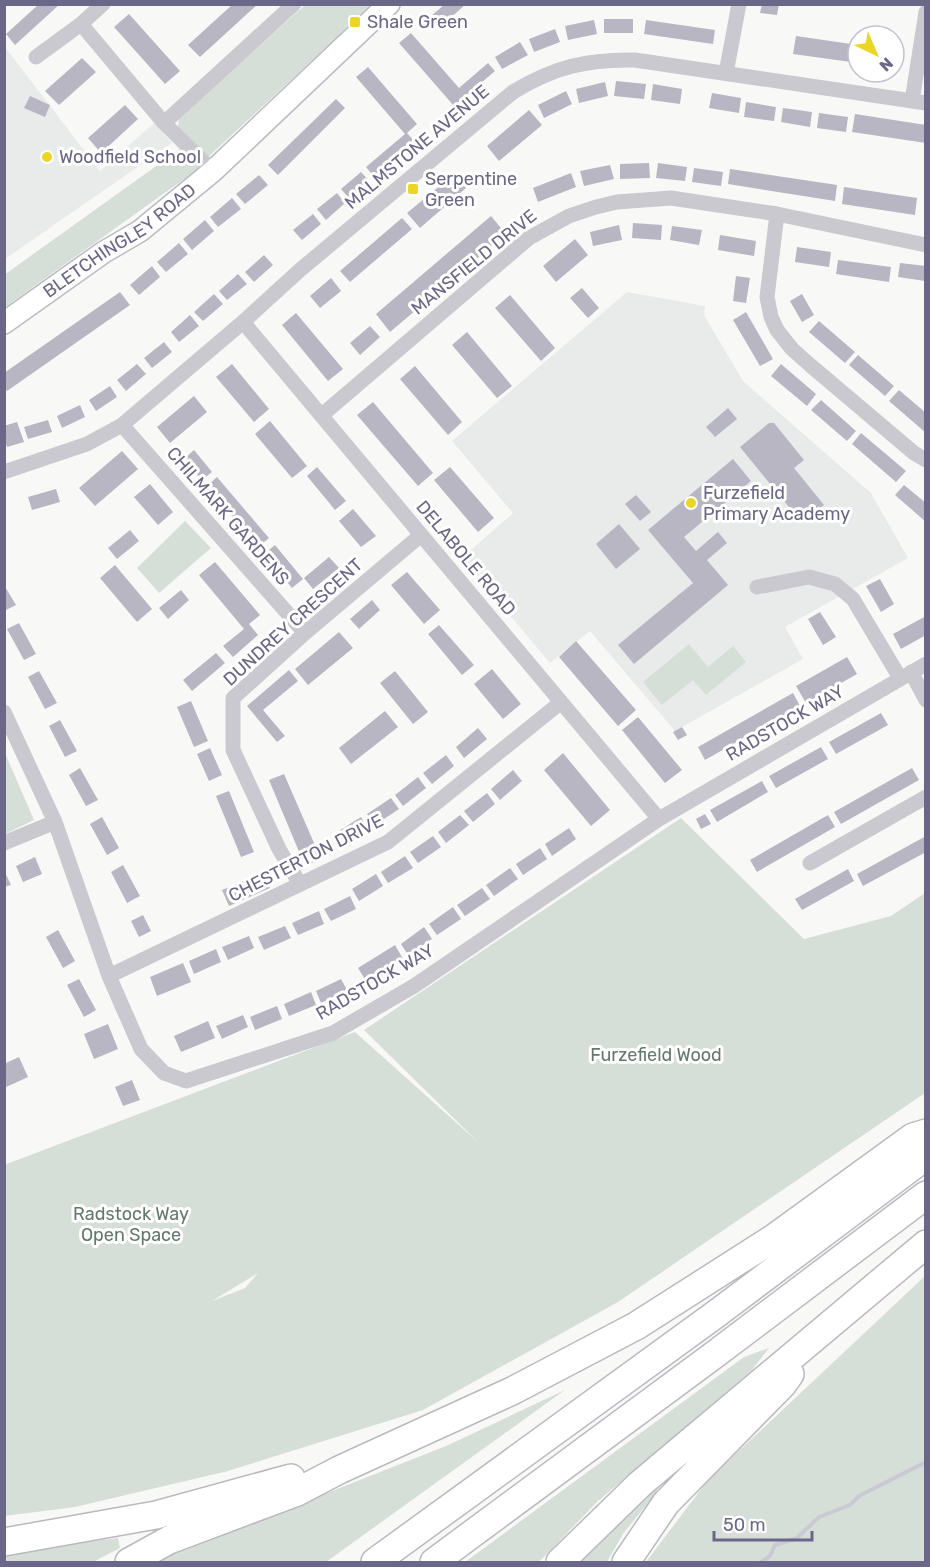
<svg xmlns="http://www.w3.org/2000/svg" width="930" height="1567" font-family="Rubik,sans-serif">
<style>
.built{fill:#e9eaea}
.green{fill:#d6ded8;fill-rule:evenodd}
.lines{fill:none;stroke-linecap:round;stroke-linejoin:round}
.stream{stroke:#cacad5;stroke-width:4}
.building{fill:#b7b6c2}
.secondary-casing{stroke:#bcbbc5;stroke-width:24}
.highway-casing{stroke:#bab9c0;stroke-width:30}
.street{stroke:#cac9d0;stroke-width:15}
.secondary{stroke:#fff;stroke-width:21}
.highway{stroke:#fff;stroke-width:27}
.poi-dot{fill:#ebd525;stroke:#fff;stroke-width:2}
.labels{text-anchor:middle;stroke-width:6;stroke-linejoin:round;paint-order:stroke}
.poi-label{font-size:18px;fill:#6a6789;stroke:#fff;text-anchor:start}
.street-label{font-size:18px;fill:#6a6789;stroke:#fff}
.park-label{font-size:18px;fill:#627a6d;stroke:#fff}
</style>
<rect width="100%" height="100%" fill="#f8f9f7"/>
<path class="built" d="M5 47 100 171 154 123 172 143 5 259Z
M627 292 705 306 704 315 743 381 871 493 908 558 785 627 803 659 675 731 590 631 550 663 462 558 513 513 452 441Z"/>
<path class="green" d="M305 5H372L208 157 178 127 179 118Z
M180 149 201 167 5 307 4 275Z
M185 521 211 548 159 593 137 568Z
M689 644 708 667 733 646 746 662 706 695 693 680 662 705 643 682Z
M5 753 34 820 5 834H4Z
M681 818 804 939 891 916 925 893V1093L618 1302 423 1410 228 1471 75 1507 5 1516 4 1165 355 1032 479 1143 364 1030ZM258 1273 245 1288 212 1301Z
M925 1276V1562H646L708 1480Z
M769 1348 751 1371 598 1501 539 1562H465L744 1357Z
M565 1390 326 1562H152L446 1446Z
M658 1486 656 1493 623 1534 607 1562H580L596 1542Z
M118 1538 120 1548 93 1562H5L4 1552Z"/>
<g class="lines">
<path class="stream" d="M761 1562 770 1556 775 1545 797 1538 819 1517 850 1505 859 1496 926 1462"/>
</g>
<path class="building" d="M39 4H60L15 45 6 34Z
M233 4H258L200 57 188 45Z
M445 4H466L439 28 430 17Z
M762 4H779L777 15 760 13Z
M129 14 180 71 165 84 114 27Z
M604 19H633V33H604Z
M594 20 597 34 568 40 565 26Z
M646 20 715 30 713 44 644 34Z
M555 29 560 42 534 52 529 39Z
M411 33 459 88 488 63 495 71 454 106 399 43Z
M796 36 858 45V63L793 54Z
M520 42 528 55 502 69 495 57Z
M82 58 96 72 59 105 45 91Z
M368 67 417 124 407 133 416 143 375 178 366 167 405 134 356 77Z
M616 81 646 84 644 99 614 96Z
M605 82 608 96 579 103 576 89Z
M653 84 682 89 680 104 651 100Z
M566 91 572 104 544 118 538 105Z
M712 93 741 98 739 113 709 108Z
M30 96 50 105 45 117 24 108Z
M336 99 345 108 278 175 268 165Z
M746 102 776 107 774 121 744 117Z
M125 105 138 119 101 153 88 138Z
M783 108 812 112 810 127 781 122Z
M529 110 542 125 499 161 487 146Z
M819 113 848 117 846 132 817 128Z
M855 114 926 125V143L852 132Z
M649 163 650 178 620 179V164Z
M658 163 687 167 685 181 656 178Z
M610 165 614 179 584 186 580 171Z
M694 168 723 172 721 186 692 182Z
M730 169 837 185 835 201 728 184Z
M361 172 370 182 350 199 341 189Z
M571 173 576 187 538 202 533 188Z
M454 174 466 188 420 228 407 213Z
M259 175 268 185 245 204 236 194Z
M844 187 917 198 915 215 842 204Z
M337 193 345 203 326 220 317 209Z
M232 198 241 209 218 227 210 217Z
M313 214 321 224 302 240 293 230Z
M491 216 506 234 390 332 376 314Z
M402 218 412 229 350 282 340 271Z
M205 220 214 231 192 250 183 239Z
M633 223 662 225 661 240 632 238Z
M619 225 622 240 593 246 590 232Z
M672 226 702 230 699 245 670 240Z
M720 235 756 241 754 256 718 250Z
M575 239 588 255 556 282 543 266Z
M179 243 188 254 166 272 157 262Z
M797 247 831 252 829 267 795 262Z
M264 255 273 265 254 282 245 272Z
M838 260 891 267 889 282 836 274Z
M900 263 926 266 925 281 898 277Z
M152 266 160 277 139 295 130 285Z
M238 274 247 284 227 300 219 291Z
M736 276 750 278 746 303 733 301Z
M331 278 341 291 320 308 310 296Z
M582 288 599 308 588 318 570 298Z
M120 292 130 305 7 391 4 388V373Z
M214 294 223 304 203 321 194 312Z
M802 294 814 315 802 322 790 301Z
M510 295 555 348 541 361 495 308Z
M746 312 773 359 760 366 733 320Z
M296 313 343 369 328 381 282 325Z
M190 315 199 326 179 342 171 332Z
M819 321 855 352 845 363 809 332Z
M370 326 380 337 360 355 350 343Z
M467 332 512 386 497 398 452 345Z
M164 342 172 352 152 368 144 358Z
M858 355 894 386 885 396 849 365Z
M137 364 146 374 126 391 117 380Z
M232 364 269 409 254 422 216 377Z
M781 364 816 394 807 406 771 376Z
M415 366 462 422 448 435 400 379Z
M110 386 117 397 96 411 89 400Z
M899 390 926 413V433L889 401Z
M194 396 207 412 170 443 157 427Z
M821 400 856 431 847 441 811 410Z
M373 402 433 473 418 486 357 415Z
M80 405 85 417 62 428 57 416Z
M728 408 737 419 715 437 706 427Z
M48 420 52 432 28 439 24 427Z
M270 421 307 466 292 478 255 434Z
M17 422 24 442 7 447 4 438V426Z
M769 423H774L804 460 794 468 824 505 802 523 740 447Z
M861 433 906 471 896 482 852 444Z
M194 450 212 472 202 480 184 459Z
M122 451 138 469 95 506 79 488Z
M733 459 751 481 684 537 696 551 718 532 727 543 707 560 728 585 634 664 618 645 693 583 648 530Z
M317 467 346 501 335 510 307 476Z
M450 467 494 518 478 532 434 480Z
M217 477 269 538 258 547 207 486Z
M150 484 173 512 158 525 134 497Z
M904 485 926 503V522L895 495Z
M56 489 60 502 32 510 28 497Z
M636 495 651 512 640 521 625 504Z
M353 509 376 536 361 547 339 521Z
M619 524 640 549 616 569 596 544Z
M130 530 139 541 117 559 108 548Z
M275 545 303 579 292 588 264 554Z
M329 557 339 568 313 589 304 578Z
M215 562 260 615 249 624 258 635 233 657 223 646 244 629 199 575Z
M115 565 152 609 137 622 100 578Z
M407 572 440 610 424 624 391 585Z
M880 579 894 604 881 612 866 586Z
M4 585 16 605 4 611Z
M181 590 189 600 168 619 159 608Z
M372 600 380 610 359 629 350 619Z
M820 612 836 637 823 645 808 619Z
M926 616V635L901 649 893 634Z
M19 623 36 654 24 660 7 629Z
M439 625 474 665 462 675 428 634Z
M339 632 353 648 308 685 295 669Z
M576 641 636 710 618 726 559 657Z
M216 653 225 663 192 691 183 680Z
M847 657 857 674 806 703 796 686Z
M492 669 521 704 503 719 474 684Z
M289 670 298 681 263 710 285 736 277 742 247 706Z
M39 671 57 703 45 709 28 677Z
M395 671 428 712 413 724 380 683Z
M793 693 800 706 705 760 698 747Z
M191 701 208 741 194 747 177 707Z
M385 711 398 727 351 764 339 748Z
M881 713 888 725 836 754 829 742Z
M638 717 682 770 665 783 622 730Z
M60 720 77 751 65 757 49 726Z
M682 727 687 735 678 740 673 732Z
M478 728 487 739 464 758 456 747Z
M821 747 828 759 776 788 769 776Z
M210 748 222 775 209 781 197 754Z
M563 753 610 810 591 826 544 770Z
M446 755 454 766 432 784 423 773Z
M80 768 98 800 86 806 69 775Z
M912 768 919 780 841 824 834 812Z
M513 770 522 781 500 800 491 789Z
M284 774 321 859 305 866 269 780Z
M418 777 426 788 403 806 395 795Z
M762 781 768 792 717 822 710 810Z
M229 791 254 852 241 857 216 796Z
M487 793 495 804 473 822 464 811Z
M391 798 399 809 375 825 367 814Z
M705 814 711 824 701 829 696 819Z
M460 815 469 825 446 843 438 832Z
M828 815 835 827 757 872 750 860Z
M102 817 119 848 107 855 90 824Z
M361 817 368 829 344 843 337 832Z
M569 828 576 839 552 856 545 844Z
M433 836 441 847 418 863 410 852Z
M926 836V852L863 886 857 874Z
M540 848 547 859 523 875 516 864Z
M405 856 413 868 388 883 381 872Z
M35 857 42 874 23 882 16 866Z
M123 865 140 896 127 903 111 872Z
M510 868 518 879 494 896 486 885Z
M848 869 854 881 802 910 795 899Z
M4 870 11 885 4 887Z
M263 873 270 888 229 906 222 890Z
M376 874 383 886 359 901 352 889Z
M482 888 490 899 465 916 457 905Z
M350 896 356 909 331 921 324 909Z
M453 907 461 919 437 935 429 924Z
M319 911 324 924 298 935 292 923Z
M143 915 151 931 139 937 131 921Z
M285 926 291 938 264 950 258 937Z
M424 927 432 939 408 955 401 944Z
M58 930 75 961 63 968 46 937Z
M249 936 254 948 228 960 222 947Z
M395 945 403 959 366 981 358 968Z
M216 949 221 962 194 974 189 961Z
M183 963 191 982 157 996 150 977Z
M79 979 96 1010 84 1017 67 985Z
M341 979 347 990 321 1003 316 991Z
M311 992 316 1005 289 1016 284 1004Z
M277 1006 282 1019 255 1030 250 1017Z
M243 1015 248 1027 222 1039 216 1026Z
M208 1021 215 1038 181 1052 174 1036Z
M108 1024 118 1049 94 1059 84 1034Z
M19 1057 28 1077 4 1088V1064Z
M132 1080 140 1100 123 1106 115 1087Z"/>
<g class="lines">
<g class="secondary-casing">
<g id="secondary">
<path id="s1" d="M4 323 104 252 140 231 213 171 389 4"/>
</g>
</g>
<g class="highway-casing">
<path id="highway" d="M4 1542 156 1515 291 1478
M129 1562 169 1540 297 1492 339 1470 512 1391 636 1326 774 1238 913 1137 926 1133
M375 1562 716 1314 926 1156
M434 1562 710 1358 926 1195
M560 1562 640 1484 926 1244
M626 1562 666 1503 783 1384 790 1374"/>
</g>
<path class="street" d="M81 24 164 123
M36 57 81 24 103 4
M726 73 739 4
M912 101 926 12
M213 171 164 123 294 4
M777 214 767 297 771 317 777 330 792 349 810 365 914 453 926 460
M243 322 659 819
M322 415 529 238 569 216 596 207 617 202 671 198 777 214 926 245
M122 425 305 633
M4 472 87 444 122 425 243 322 300 270 513 92C554 67 587 59 635 60L926 103
M757 587 809 577 835 584 853 599 900 678
M911 672 926 700
M4 712 55 822 109 976 141 1049 164 1073 186 1081 333 1033 414 986 659 819 926 664
M4 843 55 822
M810 863 926 797
M300 884 279 849 233 750V698L305 633 421 535
M109 976 388 842 560 703"/>
<use href="#secondary" class="secondary"/>
<use href="#highway" class="highway"/>
</g>
<g class="poi-dot">
<rect x="349" y="16" width="12" height="12" rx="3"/>
<circle cx="47" cy="157" r="6"/>
<rect x="407" y="183" width="12" height="12" rx="3"/>
<circle cx="691" cy="503" r="6"/>
</g>
<g class="labels">
<g class="poi-label">
<text x="367" y="28">Shale Green</text>
<text x="59" y="163">Woodfield School</text>
<text x="425" y="185">Serpentine<tspan x="425" dy="21">Green</tspan></text>
<text x="703" y="499">Furzefield<tspan x="703" dy="21">Primary Academy</tspan></text>
</g>
<g class="street-label">
<text transform="translate(417 147) rotate(-40)" y="6">MALMSTONE AVENUE</text>
<text dy="6" stroke="none"><textPath href="#s1" startOffset="142">BLETCHINGLEY ROAD</textPath></text>
<text transform="translate(474 262) rotate(-39)" y="6">MANSFIELD DRIVE</text>
<text transform="translate(228 516) rotate(49)" y="6">CHILMARK GARDENS</text>
<text transform="translate(466 558) rotate(50)" y="6">DELABOLE ROAD</text>
<text transform="translate(293 622) rotate(-42)" y="6">DUNDREY CRESCENT</text>
<text transform="translate(785 723) rotate(-30)" y="6">RADSTOCK WAY</text>
<text transform="translate(306 858) rotate(-27)" y="6">CHESTERTON DRIVE</text>
<text transform="translate(375 982) rotate(-30)" y="6">RADSTOCK WAY</text>
</g>
<g class="park-label">
<text x="656" y="1061">Furzefield Wood</text>
<text x="131" y="1220">Radstock Way<tspan x="131" dy="21">Open Space</tspan></text>
</g>
</g>
<rect width="930" height="1567" fill="none" stroke="#6a6789" stroke-width="12"/>
<g transform="translate(876 54) rotate(136)"><circle r="28" fill="#ffffff" stroke="#c3c2d0" stroke-width="1.5"/>
<path d="M0-4.5L10 22L0 15L-10 22Z" fill="#ebd525"/>
<text y="-9" font-size="16" font-weight="bold" text-anchor="middle" fill="#6a6789">N</text>
</g>
<path d="M714 1531v9h98v-9" fill="none" stroke="#6a6789" stroke-width="3"/>
<text x="723" y="1531" font-size="18" fill="#6a6789" stroke="#ffffff" stroke-width="4.5" paint-order="stroke">50 m</text>
</svg>
